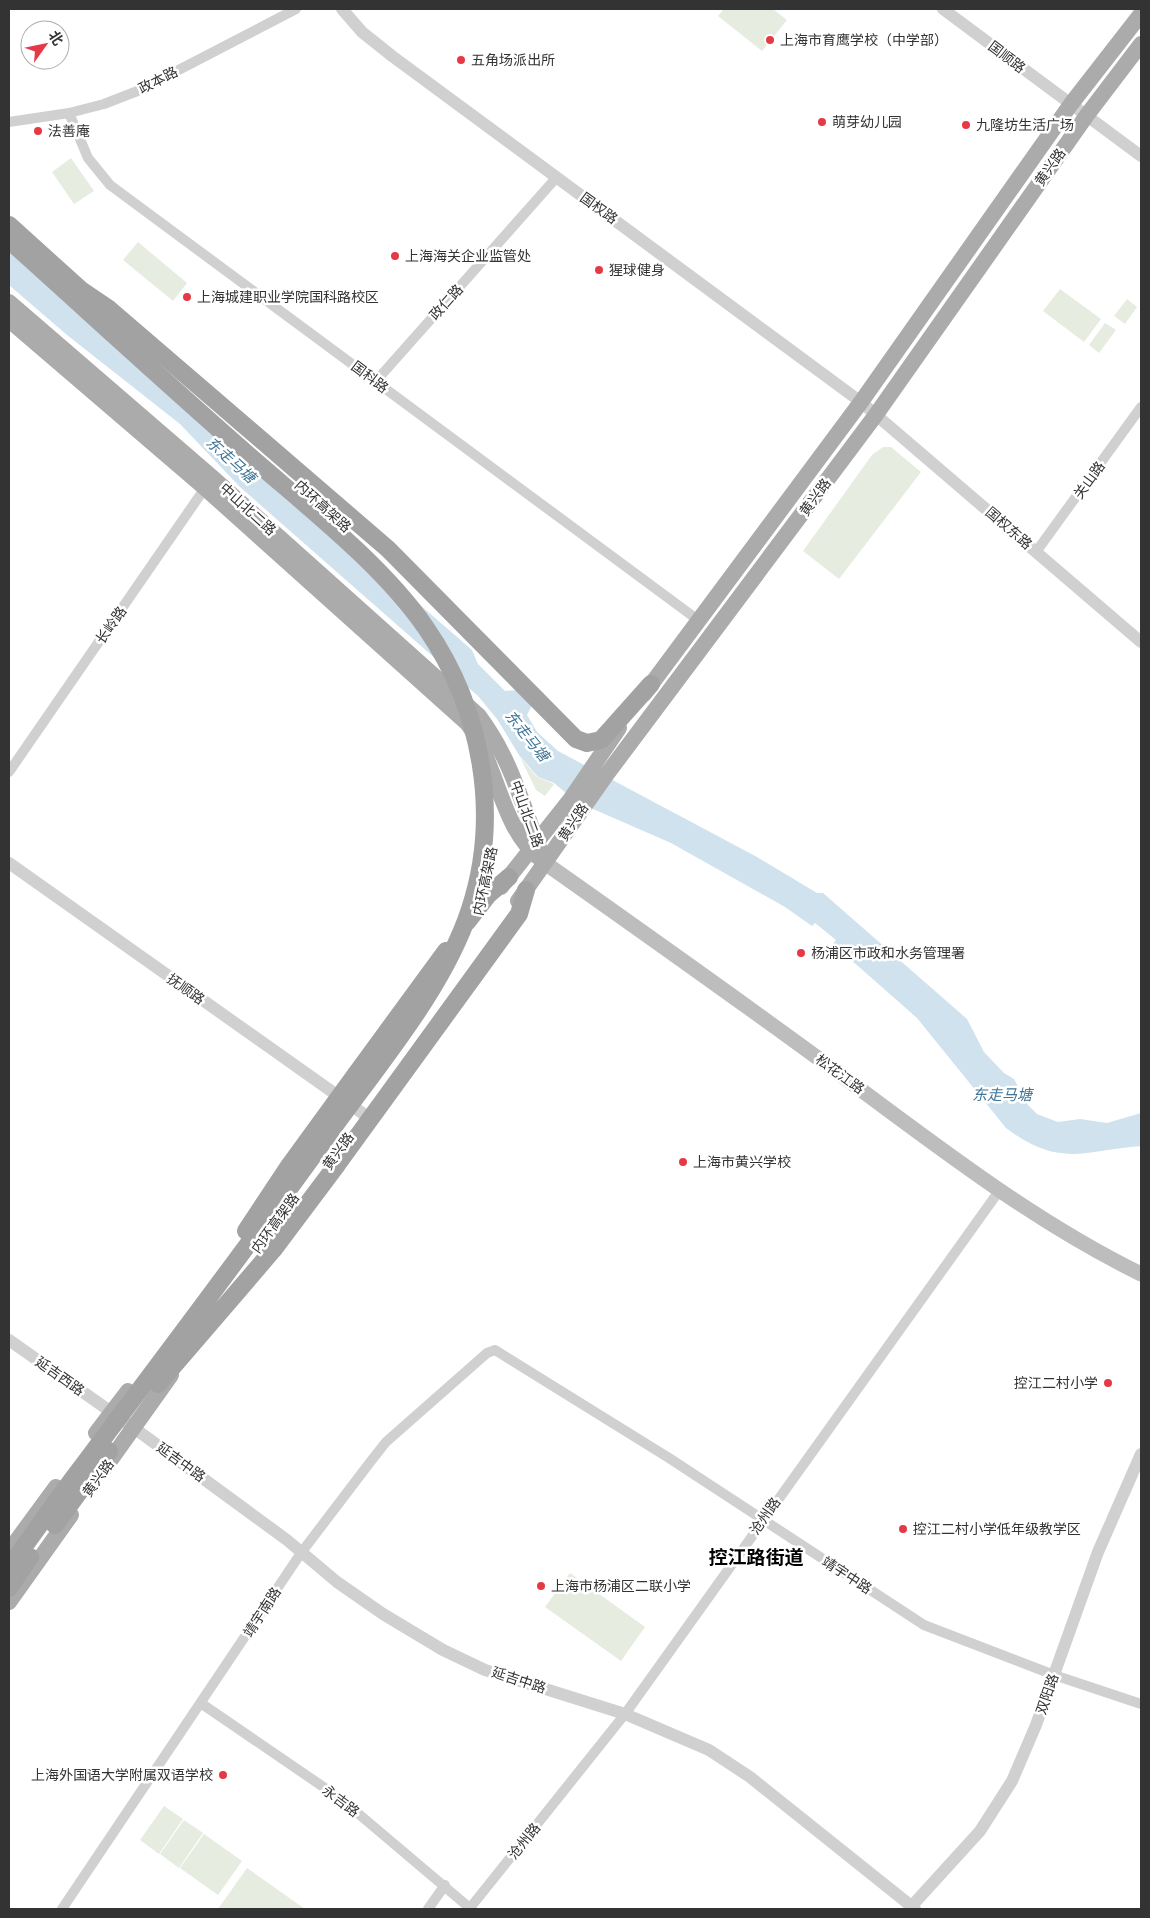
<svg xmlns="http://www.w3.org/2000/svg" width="1150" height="1918" font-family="Signika,'Noto Sans SC',sans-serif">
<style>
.green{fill:#e6ecdf}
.water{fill:#cfe2ee}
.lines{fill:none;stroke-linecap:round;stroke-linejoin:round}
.minor{stroke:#d0d0d0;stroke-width:10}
.tertiary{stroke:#d0d0d0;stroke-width:12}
.secondary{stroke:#bdbdbd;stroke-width:15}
.primary{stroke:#ababab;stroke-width:16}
.trunk{stroke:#a2a2a2;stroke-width:18}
.trunk-bridge{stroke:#a2a2a2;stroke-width:18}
.poi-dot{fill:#e63946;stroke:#fff;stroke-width:2}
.labels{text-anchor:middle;stroke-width:5;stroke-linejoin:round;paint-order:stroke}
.poi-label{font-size:14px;fill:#333;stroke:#fff;text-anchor:start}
.street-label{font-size:14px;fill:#333;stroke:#fff}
.water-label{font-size:15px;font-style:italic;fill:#3f7597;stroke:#fff}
.district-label{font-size:19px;font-weight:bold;fill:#000;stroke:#fff}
</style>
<rect width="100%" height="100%" fill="#fff"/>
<path class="green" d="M724 9H773L787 20 762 51 718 16Z
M71 158 94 191 74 204 52 172Z
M138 242 187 283 173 301 123 260Z
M1060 289 1101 319 1084 342 1043 311Z
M1127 299 1137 307 1125 324 1114 316Z
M1105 323 1116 330 1099 353 1089 345Z
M883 447H891L921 472 839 579 803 551 872 455Z
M520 757 537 777 554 784 545 796 536 790Z
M570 1573 645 1627 621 1661 545 1607Z
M164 1806 183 1819 159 1854 140 1840Z
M184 1820 203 1833 179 1868 160 1854Z
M204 1834 242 1861 218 1895 180 1868Z
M247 1868 305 1909H218Z"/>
<path class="water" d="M9 248 472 650 478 664 505 691 518 690 532 705 527 715 537 732 558 751 757 857 817 893H823L967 1019 984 1052 1004 1073 1014 1079 1028 1105 1037 1114 1058 1122 1080 1119 1107 1123 1141 1113V1146C1082 1151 1059 1168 1006 1128L917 1018 833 944 836 940 815 923 812 926 785 907 671 843 577 802 554 783 538 777 519 755 497 719 478 696 240 487 180 424 67 335 9 285Z"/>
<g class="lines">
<path class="minor" d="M69 113 88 158 110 185 698 620
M9 122 69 113 104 104 140 90 296 9
M376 381 556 178
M1036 552 1141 407
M9 772 207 485
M202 1704 341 1799 471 1909
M470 1908 625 1714 999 1191
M62 1909 301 1553 371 1461 386 1442 487 1353 495 1350 669 1458 924 1625 1054 1675 1141 1704
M428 1909 445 1885"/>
<path class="tertiary" d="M342 9 362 32 392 56 861 402 1141 642
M943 9 1141 156
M9 863 365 1115
M9 1340 134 1428 287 1540 337 1582 383 1614 443 1650 485 1670 625 1714 709 1750 750 1777 915 1909
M909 1909 980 1831 1012 1781 1036 1725 1098 1552 1141 1454"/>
<path class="secondary" d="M545 863C647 935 749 1007 849 1081 944 1151 1035 1222 1141 1274"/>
<path class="primary" d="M9 302 213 478 479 716C510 757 522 803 540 850
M9 320 205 488 467 723C498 764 500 825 538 857
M644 694 861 402 1071 104 1141 14
M501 887 570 800 619 728
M518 901 607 774 875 416 1087 115 1141 44
M96 1433 128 1391
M104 1469 171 1375
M9 1551 56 1487
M9 1602 71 1515"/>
<path class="trunk" d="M9 225 81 290 109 309 388 549 576 739 587 743 601 740 651 684
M467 922 488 895 509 877
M356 1074 446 951
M336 1166 519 914 526 890"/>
<path class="trunk-bridge" d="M9 240C88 311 166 383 246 453 305 505 382 564 426 628 482 709 501 815 470 909 444 989 377 1066 328 1135 246 1249 162 1360 78 1472 54 1504 32 1536 9 1567
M246 1231 289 1166 356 1074
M158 1384 273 1250 336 1166
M55 1525 109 1451
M9 1588 30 1557"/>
</g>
<g class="poi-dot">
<circle cx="770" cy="40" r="5"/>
<circle cx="461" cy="60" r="5"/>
<circle cx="822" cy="122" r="5"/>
<circle cx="966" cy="125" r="5"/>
<circle cx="38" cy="131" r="5"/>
<circle cx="395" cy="256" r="5"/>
<circle cx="599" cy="270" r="5"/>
<circle cx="187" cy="297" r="5"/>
<circle cx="801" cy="953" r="5"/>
<circle cx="683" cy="1162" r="5"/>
<circle cx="1108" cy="1383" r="5"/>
<circle cx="903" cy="1529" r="5"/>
<circle cx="541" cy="1586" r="5"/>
<circle cx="223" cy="1775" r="5"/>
</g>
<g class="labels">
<g class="poi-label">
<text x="780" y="45">上海市育鹰学校（中学部）</text>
<text x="471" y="65">五角场派出所</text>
<text x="832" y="127">萌芽幼儿园</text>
<text x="976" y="130">九隆坊生活广场</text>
<text x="48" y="136">法善庵</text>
<text x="405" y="261">上海海关企业监管处</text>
<text x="609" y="275">猩球健身</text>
<text x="197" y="302">上海城建职业学院国科路校区</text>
<text x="811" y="958">杨浦区市政和水务管理署</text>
<text x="693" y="1167">上海市黄兴学校</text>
<text x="1098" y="1388" text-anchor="end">控江二村小学</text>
<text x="913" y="1534">控江二村小学低年级教学区</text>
<text x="551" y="1591">上海市杨浦区二联小学</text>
<text x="213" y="1780" text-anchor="end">上海外国语大学附属双语学校</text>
</g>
<g class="street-label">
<text transform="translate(1007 57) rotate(37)" y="5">国顺路</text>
<text transform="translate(158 80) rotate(-27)" y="5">政本路</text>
<text transform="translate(1050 167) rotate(-55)" y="5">黄兴路</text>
<text transform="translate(599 208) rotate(36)" y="5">国权路</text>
<text transform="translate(446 302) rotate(-48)" y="5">政仁路</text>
<text transform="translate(370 377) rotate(37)" y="5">国科路</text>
<text transform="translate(1089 480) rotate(-54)" y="5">关山路</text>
<text transform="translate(815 497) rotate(-54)" y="5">黄兴路</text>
<text transform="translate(323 506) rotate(42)" y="5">内环高架路</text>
<text transform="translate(248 509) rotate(42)" y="5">中山北二路</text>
<text transform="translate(1009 528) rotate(41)" y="5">国权东路</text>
<text transform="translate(111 625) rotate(-55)" y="5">长岭路</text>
<text transform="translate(527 814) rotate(70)" y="5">中山北二路</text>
<text transform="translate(573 822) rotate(-56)" y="5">黄兴路</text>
<text transform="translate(485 881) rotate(-78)" y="5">内环高架路</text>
<text transform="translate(186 989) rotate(35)" y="5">抚顺路</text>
<text transform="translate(840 1074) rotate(36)" y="5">松花江路</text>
<text transform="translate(338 1151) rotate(-54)" y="5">黄兴路</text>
<text transform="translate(275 1223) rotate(-54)" y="5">内环高架路</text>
<text transform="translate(60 1376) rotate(35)" y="5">延吉西路</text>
<text transform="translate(181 1462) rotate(36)" y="5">延吉中路</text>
<text transform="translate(98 1478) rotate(-54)" y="5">黄兴路</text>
<text transform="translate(765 1516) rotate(-55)" y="5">沧州路</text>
<text transform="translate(847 1575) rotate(33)" y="5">靖宇中路</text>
<text transform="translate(262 1612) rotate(-57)" y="5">靖宇南路</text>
<text transform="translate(519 1680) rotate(18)" y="5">延吉中路</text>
<text transform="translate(1047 1694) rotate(-71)" y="5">双阳路</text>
<text transform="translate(341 1801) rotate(37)" y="5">永吉路</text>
<text transform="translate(524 1841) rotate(-51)" y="5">沧州路</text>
</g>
<g class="water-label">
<text transform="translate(231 460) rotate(42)" y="5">东走马塘</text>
<text transform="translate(527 736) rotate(51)" y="5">东走马塘</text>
<text x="1002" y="1100">东走马塘</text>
</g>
<g class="district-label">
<text x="756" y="1564">控江路街道</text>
</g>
</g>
<rect width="1150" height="1918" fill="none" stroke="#333333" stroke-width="20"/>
<g transform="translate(45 45) rotate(57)"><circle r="24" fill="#ffffff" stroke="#adadad"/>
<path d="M0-4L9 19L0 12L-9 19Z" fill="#e63946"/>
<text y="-8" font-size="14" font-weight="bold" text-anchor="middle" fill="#333333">北</text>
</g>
</svg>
